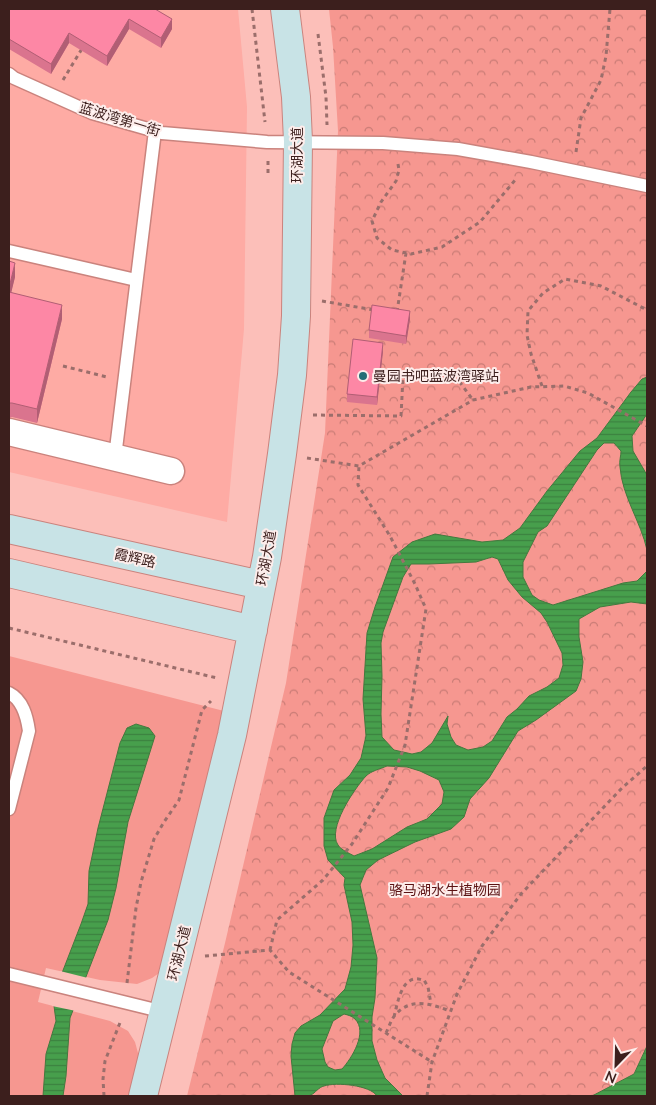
<svg xmlns="http://www.w3.org/2000/svg" width="656" height="1105" font-family="Lato,'Noto Sans SC',sans-serif">
<style>
.built{fill:#feaba4}
.green{fill:#f69790}
.park{fill:url(#park-crowns)}
.water{fill:url(#water-rules);stroke:#44793e;fill-rule:evenodd}
.pier{fill:#fcbfb9}
.lines{fill:none;stroke-linecap:round;stroke-linejoin:round}
.lane-casing{stroke:#ca837d;stroke-width:15}
.street-casing{stroke:#ca837d;stroke-width:29}
.secondary-casing{stroke:#ca837d;stroke-width:30}
.path{stroke:#9b6e6b;stroke-width:3;stroke-dasharray:4 4;stroke-linecap:butt}
.lane{stroke:#fff;stroke-width:12}
.street{stroke:#fff;stroke-width:26}
.secondary{stroke:#c8e3e6;stroke-width:28}
.wall{fill:#da748e}
.shaded-wall{fill:#b15e74}
.building{fill:#fd87a5;stroke:#b15e74}
.poi-dot{fill:#246e76;stroke:#fdedeb;stroke-width:2}
.labels{text-anchor:middle;stroke-width:4;stroke-linejoin:round;paint-order:stroke}
.street-label{font-size:14px;fill:#3c1f1d;stroke:#fdedeb}
.poi-label{font-size:14px;fill:#3c1f1d;stroke:#fdedeb;text-anchor:start}
.park-label{font-size:14px;fill:#5c1314;stroke:#fdedeb}
</style>
<defs>
<pattern id="park-crowns" width="20" height="18" patternUnits="userSpaceOnUse" patternTransform="scale(1.25)"><rect width="20" height="18" fill="#f69790"/><path d="M2 6a3 3 0 1 1 6 0M12 15a3 3 0 1 1 6 0" fill="none" stroke="#c87b75"/></pattern>
<pattern id="water-rules" width="6" height="5" patternUnits="userSpaceOnUse" patternTransform="scale(1.25)"><rect width="6" height="5" fill="#479f4c"/><path d="M0 2.5h6" fill="none" stroke="#3c813f"/></pattern>
</defs>
<rect width="100%" height="100%" fill="#fcbfb9"/>
<path class="built" d="M9 9H238L247 107 244 329 227 522 9 472Z"/>
<path class="green" d="M9 656 224 711 162 971 152 978 137 984 100 980 46 968 38 1002 110 1021 128 1031 135 1042 138 1053V1066L131 1096H9Z"/>
<path class="park" d="M329 9H647V1046L634 1074 592 1096H187L225 943 286 683 325 433 338 131 333 47Z"/>
<path class="water" d="M647 377V414L632 436 633 451 647 475V550C641 522 622 496 620 467 619 461 621 456 621 451L614 443H604L597 450 547 526 538 532 523 562V577L532 595 539 600 553 605 604 589 623 583 637 581 647 571V604L631 602 600 607 579 619V637L583 662 581 679 576 691 536 720 518 731 489 778 470 799 464 817 451 829 415 842 378 860 366 870 360 885 377 958 375 998 372 1017V1041L377 1060 385 1078 403 1096H377C370 1085 336 1082 324 1086 319 1087 315 1093 311 1095 307 1097 300 1096 295 1096L291 1056 292 1044 295 1033 301 1026 320 1015 345 989 351 967 353 945 352 922 344 885 345 878 328 860 324 846V818L334 790 350 775 361 758 366 736 363 699 367 633 375 607 393 557 412 542 435 534 482 542 503 540 520 528 547 491 580 451 597 438 631 392 642 379ZM492 557 498 559 508 580 522 597 541 613 547 622 562 653 563 665 559 678 547 687 529 696 517 709 507 717 492 741 483 747 468 750 456 745 451 737 447 724 448 716 432 743 421 752 412 754 394 750 382 737 381 714 382 676 381 643 383 632 403 577 411 564H429L476 562ZM387 766 407 767 420 771 439 780 444 792 442 804 427 819 407 827 372 849 354 856C349 853 341 850 338 845 327 829 354 789 366 776 371 771 380 769 387 766ZM344 1014C348 1015 352 1016 355 1019 368 1032 352 1058 342 1069L335 1070 328 1067 325 1062 322 1049 333 1021Z
M136 724 149 728 155 736 128 822 116 888 108 920 70 1018 66 1076 63 1096H43L46 1054 56 1021 54 1006 62 973 81 924 88 904 89 871 98 828 120 743 127 728Z
M647 1046V1096H592L634 1074Z"/>
<path class="pier" d="M60 971 88 978 76 1011 52 1006Z"/>
<g class="lines">
<g class="lane-casing">
<path id="lane" d="M9 74 14 78 92 113 162 133 267 142 383 143 458 149 531 162 647 186
M9 251 136 280
M115 457 155 131
M9 693C23 700 27 717 29 731L9 809
M9 974 164 1012"/>
</g>
<g class="street-casing">
<path id="street" d="M9 432 171 471"/>
</g>
<g class="secondary-casing">
<path id="secondary" d="M9 529 261 585
M9 573 253 630
M143 1096 232 735 267 557 282 454 292 375 296 316 298 141 296 97 285 9"/>
</g>
<path class="path" d="M252 9 265 122
M318 34 326 97 327 125
M63 80 83 47
M576 152 581 118 601 80 606 56 610 9
M268 161V177
M398 164 399 170 396 181 381 202 372 221 377 238 392 250 411 254 442 247 480 222 516 179
M322 301 374 310
M397 312 406 253
M63 366 107 377
M542 386 531 354 527 335 528 311 543 293 565 279 601 286 647 310
M313 415 401 416 403 377 459 381 473 400
M307 458 359 466 473 400 531 387 564 386 588 393 647 426
M9 628 217 678
M270 950 277 920 323 880 352 844 388 788 405 745 426 609 415 584 390 536 358 485 359 466
M205 956 270 950 289 972 432 1062
M127 983 136 908 141 882 154 839 164 822 179 800 202 710 211 701
M394 1017C397 1005 401 980 415 979 418 978 421 980 424 980L428 987 431 1004
M386 1033C389 1027 391 1020 395 1015 411 997 431 1004 450 1011
M104 1096 103 1079 105 1061 121 1020
M427 1096 432 1062 457 994 482 946 521 894 622 788 647 766"/>
<use href="#lane" class="lane"/>
<use href="#street" class="street"/>
<use href="#secondary" class="secondary"/>
</g>
<path class="wall" d="M9 9H155L172 29 161 48 129 29 107 66 69 43 51 74 9 49Z
M9 261 15 277 11 292 62 319 37 423 12 417 9 418Z
M410 319 406 344 369 338V330Z
M383 351 377 405 347 402V394Z"/>
<path class="shaded-wall" d="M129 19V29L107 66V56Z
M172 19V29L161 48V38Z
M69 33V43L51 74V64Z
M15 263V277L9 302V288Z
M62 305V319L37 423V409Z
M410 311V319L406 344V336Z
M383 343V351L377 405V397Z"/>
<path class="building" d="M9 9H155L172 19 161 38 129 19 107 56 69 33 51 64 9 39Z
M9 261 15 263 9 288Z
M9 292 62 305 37 409 12 403H9Z
M372 305 410 311 406 336 369 330Z
M353 339 383 343 377 397 347 394Z"/>
<circle class="poi-dot" cx="363" cy="376" r="5"/>
<g class="labels">
<g class="street-label">
<text transform="translate(120 119) rotate(17)" y="5">蓝波湾第一街</text>
<text transform="translate(297 155) rotate(-90)" y="5">环湖大道</text>
<text transform="translate(135 558) rotate(13)" y="5">霞辉路</text>
<text transform="translate(266 558) rotate(-80)" y="5">环湖大道</text>
<text transform="translate(179 953) rotate(-76)" y="5">环湖大道</text>
</g>
<g class="poi-label">
<text x="373" y="381">曼园书吧蓝波湾驿站</text>
</g>
<g class="park-label">
<text x="445" y="895">骆马湖水生植物园</text>
</g>
</g>
<rect width="656" height="1105" fill="none" stroke="#3c1f1d" stroke-width="20"/>
<g transform="translate(616 1065) rotate(203)" stroke="#fdedeb" stroke-width="4" paint-order="stroke">
<path d="M0-4L9 19L0 12L-9 19Z" fill="#3c1f1d"/>
<text y="-8" font-size="14" font-weight="bold" text-anchor="middle" fill="#3c1f1d">N</text>
</g>
</svg>
